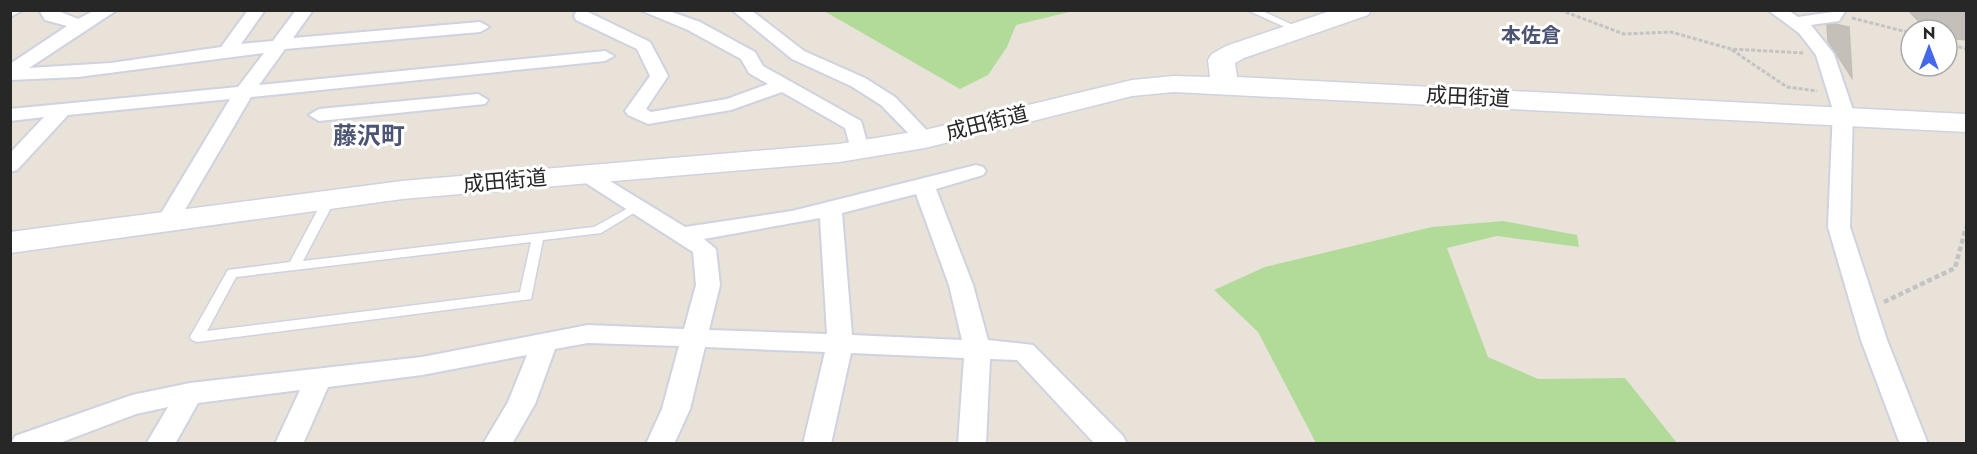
<svg xmlns="http://www.w3.org/2000/svg" width="1977" height="454" font-family="Jost,'Noto Sans JP',sans-serif">
<style>
.green{fill:#b2db9a}
.building{fill:#c4bfb9;stroke:#c3bdb4;stroke-width:1.5}
.lines{fill:none;stroke-linecap:round;stroke-linejoin:round}
.lane-casing{stroke:#cfd2df;stroke-width:3}
.street-casing{stroke:#cfd2df;stroke-width:4}
.secondary-casing{stroke:#cfd2df;stroke-width:3}
.path-far1{stroke:#c3c3c3;stroke-width:3;stroke-dasharray:4 2;stroke-linecap:butt}
.path{stroke:#c3c3c3;stroke-width:4.5;stroke-dasharray:5 3;stroke-linecap:butt}
.lane{fill:#fff;fill-rule:evenodd}
.street{fill:#fff;fill-rule:evenodd}
.secondary{fill:#fff;fill-rule:evenodd}
.labels{text-anchor:middle;stroke-width:6;stroke-linejoin:round;paint-order:stroke}
.far-quarter-label{font-size:20px;font-weight:bold;fill:#4c5473;stroke:#fff}
.street-label{font-size:21px;fill:#272727;stroke:#fff}
.quarter-label{font-size:24px;font-weight:bold;fill:#4c5473;stroke:#fff}
</style>
<rect width="100%" height="100%" fill="#e9e2d9"/>
<path class="green" d="M824 11H1073L1016 25 1007 47 988 75 960 89Z
M1503 221 1577 235 1579 247 1497 236 1447 248 1488 357 1538 379 1625 378 1677 443H1316L1258 332 1214 290 1265 267 1432 227Z"/>
<path class="building" d="M1908 10H1966V40L1947 38V30H1927Z
M1835 24 1849 27 1852 78 1828 41 1827 25Z"/>
<g class="lines">
<g class="lane-casing">
<path id="lane" d="M1247 10H1260L1306 31 1304 33H1298Z
M330 195 336 198 303 261 594 227 632 206H640L642 208 601 233 543 240 531 299 197 342 192 340 190 337 228 270 290 262 324 198ZM531 242 520 292 207 331 236 277Z"/>
</g>
<g class="street-casing">
<path id="street" d="M10 10H23L10 17Z
M39 10H56L78 19 95 10H117L29 68 111 63 221 47 248 10H265L241 44 273 41 296 10H313L293 38 480 22 489 27 480 32 285 49 259 85 605 51 614 56 605 61 251 97 179 220 176 225H160L157 220 230 99 68 115 17 170 10 172V153L44 117 10 121V109L238 87 264 53 78 77 10 80V64L67 26 45 20Z
M640 10H666L700 22 755 52 763 66 861 121 869 149 866 153H852L845 128 782 92 731 110 648 124 628 115 625 111 650 76 637 49 576 20 574 16 576 12H588L650 42 668 76 646 109 651 112 727 99 768 84 749 73 741 59 688 30Z
M732 10H751L804 51 865 78 895 97 935 139 932 143H918L881 105 851 86 792 59Z
M1768 10H1788L1798 17 1846 10 1839 21 1811 25 1834 54 1853 110 1850 227 1887 340 1928 444H1900L1861 340 1828 227 1833 110 1816 55 1799 33Z
M478 94 488 100 485 104 319 121 309 115 319 109Z
M976 165 983 167 986 171 983 175 936 189 973 285 988 340 1033 345 1123 436 1127 444H1095L1017 360 990 359 986 444H958L964 358 851 353 831 444H803L825 352 705 347 690 409 674 444H646L662 409 679 346 588 343 555 349 535 404 512 444H483L508 402 527 355 422 375 328 387 303 444H275L300 390 198 403 175 444H146L168 407 136 414 57 444H11L15 436 132 395 190 383 422 357 588 325 684 329 696 285 693 252 578 178 574 174 578 170H592L685 227 792 211ZM916 194 949 285 962 340 852 335 842 213ZM820 218 827 334 709 330 720 285 716 249 704 239Z"/>
</g>
<g class="secondary-casing">
<path id="secondary" d="M1333 10H1371L1368 15 1244 58 1235 63 1237 77 1966 114V132L1174 92 1132 96 925 148 839 162 402 199 10 253V232L402 181 839 144 925 130 1132 80 1174 76 1210 77 1208 60 1212 54 1226 46Z"/>
</g>
<path class="path-far1" d="M1560 10 1624 34 1671 32 1731 49 1804 53
M1852 18 1911 33
M1947 43 1966 49
M1732 50 1787 87 1817 91"/>
<path class="path" d="M1884 302 1955 268 1966 227"/>
<use href="#lane" class="lane"/>
<use href="#street" class="street"/>
<use href="#secondary" class="secondary"/>
</g>
<g class="labels">
<g class="far-quarter-label">
<text x="1531" y="42">本佐倉</text>
</g>
<g class="street-label">
<text transform="translate(1468 97) rotate(3)" y="7">成田街道</text>
<text transform="translate(987 123) rotate(-14)" y="7">成田街道</text>
<text transform="translate(505 181) rotate(-5)" y="7">成田街道</text>
</g>
<g class="quarter-label">
<text x="369" y="144">藤沢町</text>
</g>
</g>
<rect width="1977" height="454" fill="none" stroke="#272727" stroke-width="24"/>
<g transform="translate(1929 48)"><circle r="28" fill="#ffffff" stroke="#a9a9a9" stroke-width="1.5"/>
<path d="M0-4.5L10 22L0 15L-10 22Z" fill="#4568ea"/>
<text y="-9" font-size="16" font-weight="bold" text-anchor="middle" fill="#272727">N</text>
</g>
</svg>
